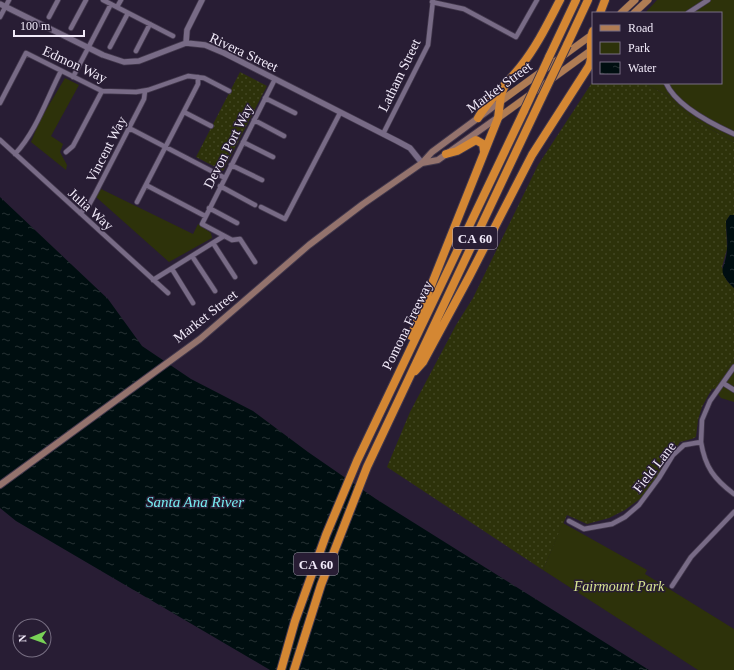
<svg xmlns="http://www.w3.org/2000/svg" width="734" height="670" font-family="'Times New Roman',serif">
<style>
.grass{fill:url(#grass-dots)}
.park{fill:#2d320a}
.water{fill:url(#water-ripples)}
.lines{fill:none;stroke-linecap:round;stroke-linejoin:round}
.minor-casing{stroke:#42384c;stroke-width:6}
.tertiary-casing{stroke:#42384c;stroke-width:7}
.secondary-casing{stroke:#42384c;stroke-width:8}
.primary-casing{stroke:#42384c;stroke-width:8}
.motorway-casing{stroke:#42384c;stroke-width:10}
.minor{stroke:#786b86;stroke-width:4.5}
.tertiary{stroke:#786b86;stroke-width:5.5}
.secondary{stroke:#94736d;stroke-width:6}
.primary{stroke:#af7c54;stroke-width:7}
.motorway{stroke:#d48733;stroke-width:8}
.motorway-bridge-casing{stroke:#42384c;stroke-width:10;stroke-linecap:butt}
.motorway-bridge{stroke:#d48733;stroke-width:8}
.labels{text-anchor:middle;stroke-width:3;stroke-linejoin:round;paint-order:stroke}
.shield{fill:#281d34;stroke:#b5acbe;stroke-width:1}
.shield-label{font-size:13px;font-weight:bold;fill:#f1eaf9}
.street-label{font-size:14px;fill:#f1eaf9;stroke:#281d34}
.park-label{font-size:14px;font-style:italic;fill:#d9e692;stroke:#281d34}
.water-label{font-size:15px;font-style:italic;fill:#76edf2;stroke:#281d34}
</style>
<defs>
<pattern id="grass-dots" width="8" height="8" patternUnits="userSpaceOnUse"><rect width="8" height="8" fill="#2d320a"/><path d="M2 2h.1M6 6h.1" fill="none" stroke="#424622" stroke-width="1.8" stroke-linecap="round"/></pattern>
<pattern id="water-ripples" width="26" height="14" patternUnits="userSpaceOnUse"><rect width="26" height="14" fill="#000e10"/><path d="M2 4q2-2 4 0t4 0M15 11q2-2 4 0t4 0" fill="none" stroke="#263134"/></pattern>
</defs>
<rect width="100%" height="100%" fill="#281d34"/>
<path class="grass" d="M240 72 267 86 223 171 196 157Z
M593 81V83H645L666 95 696 121 734 142V215H730L726 221 727 249 722 267 727 281 734 288V359L709 394 702 407 698 420 696 437 692 439 680 442 645 495 625 510 609 518 587 524 567 515 543 570 387 467 410 412 456 325 473 298 538 165Z"/>
<path class="park" d="M657 0H734V142L696 121 666 95 645 83H721V13H645Z
M65 78 79 85 51 136 63 144 60 152 67 165 66 170 31 142 40 120Z
M101 189 193 234 198 224 211 233 212 238 169 262 96 197Z
M734 359V402L721 398 713 388Z
M563 523 647 570 645 574 734 629V670H698L543 570Z"/>
<path class="water" d="M0 197 108 299 142 346 191 379 253 411 308 452 376 499 649 670H270L16 521 0 508Z
M730 215H734V288C714 268 726 271 727 249 728 240 726 230 726 221Z"/>
<g class="lines">
<g class="minor-casing">
<path id="minor" d="M103 0 173 36
M432 2 464 9 516 37 537 0
M117 7 121 0
M688 13 708 0
M0 17 9 0
M49 17 58 0
M71 28 86 0
M110 47 128 13
M136 51 150 24
M73 77 111 4
M666 83C676 106 712 124 734 134
M265 98 295 113
M0 103 26 53 102 91 136 92 148 90 188 76 204 78 229 91
M184 112 211 126
M254 120 284 136
M129 128 225 178
M383 134 428 45 433 0
M0 140 168 293
M243 142 273 157
M66 152 73 146 102 91
M15 154C36 132 47 98 61 71
M231 165 262 180
M146 185 205 216
M220 186 255 205
M137 202 198 84V77
M261 207 285 219 340 113
M209 208 237 223
M80 213 89 205 95 194 144 99 145 91
M213 243 235 277
M192 256 215 291
M255 262 240 239 232 240 202 224 275 79
M172 269 193 303
M153 280 224 236
M723 383 734 390
M701 442C705 467 714 479 734 494
M569 521 584 529 612 524 625 517 639 505 659 478 673 455 684 445 701 442 702 420 710 401 734 367
M672 586 691 557 734 512"/>
</g>
<g class="tertiary-casing">
<path id="tertiary" d="M0 4 103 55 124 62 139 61 186 43 205 45 224 53 397 141 410 148 422 163
M186 43 187 30 202 0"/>
</g>
<g class="secondary-casing">
<path id="secondary" d="M422 163 438 160 497 118
M0 485 200 339 309 245 363 204 422 163 432 152 501 101"/>
</g>
<g class="primary-casing">
<path id="primary" d="M621 13 635 0
M634 13 648 0
M501 101 593 34
M498 118 593 49"/>
</g>
<g class="motorway-casing">
<path id="motorway" d="M600 13 605 0
M567 45 588 0
M549 57 576 0
M478 118C489 99 507 84 521 66 537 46 548 23 560 0
M446 154 457 151 476 140 483 144 484 151
M411 336 498 118 501 95 505 85
M415 371 423 362 469 277 532 155 589 66C594 55 588 42 593 31
M281 670 295 621 326 535 357 461 524 111
M294 670 321 585 367 467 542 97"/>
</g>
<use href="#minor" class="minor"/>
<use href="#tertiary" class="tertiary"/>
<use href="#secondary" class="secondary"/>
<use href="#primary" class="primary"/>
<use href="#motorway" class="motorway"/>
<g class="motorway-bridge-casing">
<path id="motorway-bridge" d="M542 97 567 45
M524 111 549 57"/>
</g>
<use href="#motorway-bridge" class="motorway-bridge"/>
</g>
<g class="labels">
<g class="shield">
<rect x="453" y="227" width="44" height="22" rx="3"/>
<rect x="294" y="553" width="44" height="22" rx="3"/>
</g>
<g class="shield-label">
<text x="475" y="243">CA 60</text>
<text x="316" y="569">CA 60</text>
</g>
<g class="street-label">
<text transform="translate(244 52) rotate(25)" y="5">Rivera Street</text>
<text transform="translate(75 64) rotate(25)" y="5">Edmon Way</text>
<text transform="translate(399 75) rotate(-64)" y="5">Latham Street</text>
<text transform="translate(499 87) rotate(-36)" y="5">Market Street</text>
<text transform="translate(228 146) rotate(-63)" y="5">Devon Port Way</text>
<text transform="translate(106 149) rotate(-63)" y="5">Vincent Way</text>
<text transform="translate(91 209) rotate(42)" y="5">Julia Way</text>
<text transform="translate(205 316) rotate(-38)" y="5">Market Street</text>
<text transform="translate(407 325) rotate(-64)" y="5">Pomona Freeway</text>
<text transform="translate(654 467) rotate(-52)" y="5">Field Lane</text>
</g>
<g class="park-label">
<text x="619" y="591">Fairmount Park</text>
</g>
<g class="water-label">
<text x="195" y="507">Santa Ana River</text>
</g>
</g>
<rect x="592" y="12" width="130" height="72" fill="#281d34" stroke="#786f83"/>
<rect x="600" y="25" width="20" height="6" fill="#af7c54" stroke="#786f83"/>
<text x="628" y="32" font-size="12" fill="#f1eaf9">Road</text>
<rect x="600" y="42" width="20" height="12" fill="#2d320a" stroke="#786f83"/>
<text x="628" y="52" font-size="12" fill="#f1eaf9">Park</text>
<rect x="600" y="62" width="20" height="12" fill="url(#water-ripples)" stroke="#786f83"/>
<text x="628" y="72" font-size="12" fill="#f1eaf9">Water</text>
<g transform="translate(32 638) rotate(268)"><circle r="19" fill="#281d34" stroke="#786f83"/>
<path d="M0-3L7 15L0 10L-7 15Z" fill="#79d157"/>
<text y="-6" font-size="11" font-weight="bold" text-anchor="middle" fill="#f1eaf9">N</text>
</g>
<path d="M14 30v6h70v-6" fill="none" stroke="#f1eaf9" stroke-width="2"/>
<text x="20" y="30" font-size="12" fill="#f1eaf9" stroke="#281d34" stroke-width="3" paint-order="stroke">100 m</text>
</svg>
